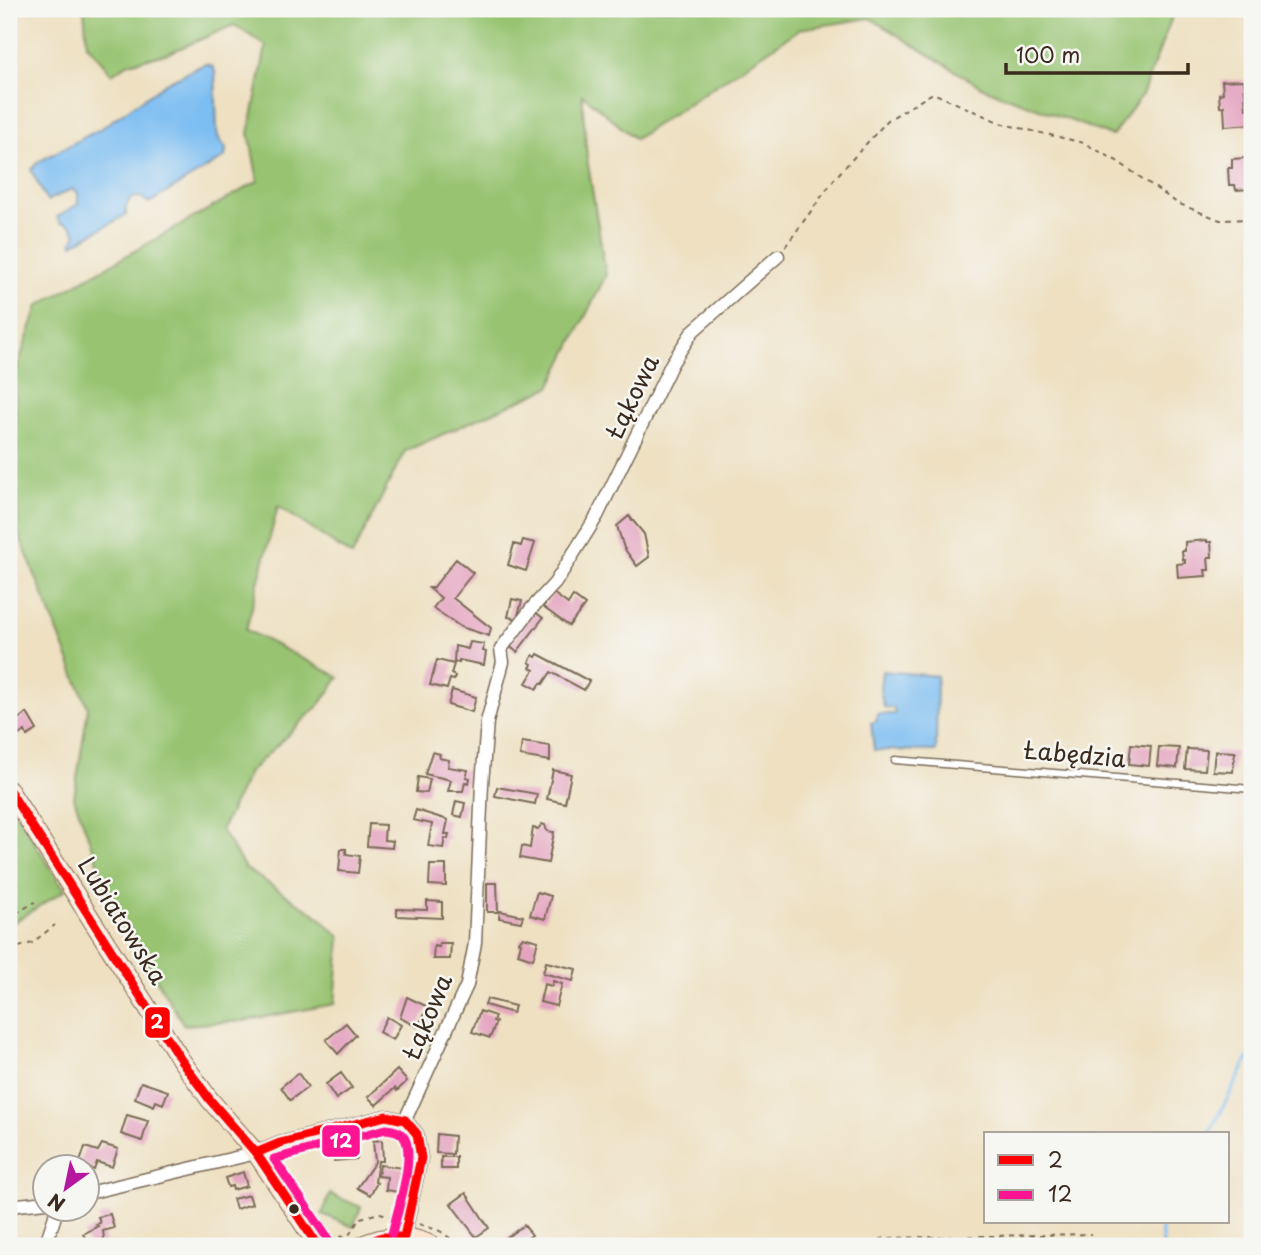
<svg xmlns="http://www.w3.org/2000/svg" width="1261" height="1255" font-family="'Playpen Sans',sans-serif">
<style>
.green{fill:#98c472;stroke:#6a7748;stroke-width:2}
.water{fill:#7dbef2;stroke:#5c7488;stroke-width:2}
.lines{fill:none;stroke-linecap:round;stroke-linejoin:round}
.stream{stroke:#7dbef2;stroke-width:3.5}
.building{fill:#e4a3bf}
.lane-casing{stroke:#7a6a57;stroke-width:9}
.street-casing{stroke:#7a6a57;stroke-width:15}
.secondary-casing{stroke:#7a6a57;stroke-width:20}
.path{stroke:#7a6a57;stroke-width:2;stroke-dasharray:5 5;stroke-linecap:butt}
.lane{stroke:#fff;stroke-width:6}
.street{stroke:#fff;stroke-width:12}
.secondary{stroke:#fce5d0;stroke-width:18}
.bus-1-casing{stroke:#f6f6f2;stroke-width:14}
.bus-2-casing{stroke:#f6f6f2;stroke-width:14}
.bus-1{stroke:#f00;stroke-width:9}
.bus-2{stroke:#ff1493;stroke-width:9}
.bus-dot{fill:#3b2a1e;stroke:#f6f6f2;stroke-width:2.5}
.labels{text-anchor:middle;stroke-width:5;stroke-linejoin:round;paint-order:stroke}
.street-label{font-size:24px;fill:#3b2a1e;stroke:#f6f6f2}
.line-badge{stroke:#f6f6f2;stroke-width:2.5}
.badge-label{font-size:19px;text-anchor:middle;font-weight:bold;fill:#fff}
</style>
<rect width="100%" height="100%" fill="#f6f6f2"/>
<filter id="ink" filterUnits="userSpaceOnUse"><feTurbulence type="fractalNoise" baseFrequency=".0143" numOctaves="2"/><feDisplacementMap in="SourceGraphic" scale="14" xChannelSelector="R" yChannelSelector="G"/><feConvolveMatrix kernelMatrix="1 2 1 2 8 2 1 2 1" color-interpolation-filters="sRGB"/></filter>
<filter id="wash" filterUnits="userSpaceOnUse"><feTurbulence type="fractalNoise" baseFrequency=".00686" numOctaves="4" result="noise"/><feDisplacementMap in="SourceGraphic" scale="28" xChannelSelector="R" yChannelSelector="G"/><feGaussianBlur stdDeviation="1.57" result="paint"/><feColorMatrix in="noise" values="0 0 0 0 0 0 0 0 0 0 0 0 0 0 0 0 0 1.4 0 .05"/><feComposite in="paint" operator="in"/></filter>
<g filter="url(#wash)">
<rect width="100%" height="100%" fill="#eee0c1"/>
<path class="green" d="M84 9H1178L1174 12 1142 95 1112 136 983 88 870 18 800 29 635 139 582 94 587 158 606 275 550 387 405 451 352 556 278 506 246 630 339 677 321 703 249 772 221 830 245 868 318 916 340 937 335 1004 243 1021 184 1025 118 917 74 798 88 708 18 532 15 374 38 306 258 181 249 133 266 46 234 25 169 53 129 63 112 74 87 44Z
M9 803 65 890 9 925Z
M330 1194 361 1207 353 1227 322 1214Z"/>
<path class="water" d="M205 64 212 66 215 71 217 132 219 139 226 148 225 157 149 203 141 197 131 198 126 206V215L73 244 72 242 76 236 73 228 66 223H61L57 217 78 204V193L72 189 47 201 31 170 38 162 100 129 167 82Z
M882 671 937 676 936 751 874 750 871 723 877 721V714H895L894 708 884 707 880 689Z"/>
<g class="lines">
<path class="stream" d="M1209 1134 1252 1051
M1163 1246 1161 1226 1163 1222"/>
</g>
<g id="blocks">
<path class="building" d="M1244 80 1246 109H1252V124L1225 126 1224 106 1220 107 1219 94 1223 93 1222 81Z
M1246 158 1247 165H1252V189L1236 190 1235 185H1229L1228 168H1232V159Z
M629 516 644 534 649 557 637 566 624 548 617 526Z
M523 540 535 543 526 571 508 565 514 544 521 546Z
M1207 540V542H1211L1212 557H1208L1209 570H1205L1206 576 1178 578 1177 564 1185 563V560H1183L1182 551H1185V542Z
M456 559 473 573 453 598 491 628 489 636 461 627 433 608 441 598 429 588H433Z
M553 593 568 604 573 596 585 605 569 626 543 607Z
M512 599 522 601 517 619 508 617Z
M534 611 543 618 517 652 508 645Z
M470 642 484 644 483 651 486 652 484 665 459 660V663L454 662 455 646 468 649Z
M538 654 589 681 584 690 551 672 543 684 541 683 537 689 526 683 534 670 530 668 532 664 529 662 533 655 536 657Z
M437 660 454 664 451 674 455 676 454 680 450 679 447 689 430 685Z
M452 690 476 697 472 712 448 705Z
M27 713 37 730 27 736 25 731 9 741V725Z
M522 742 550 746V761L520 756Z
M1131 744 1151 746 1149 766 1129 764Z
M1159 747 1179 748 1177 768 1157 766Z
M1187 749 1207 750 1205 770 1185 769Z
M1215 751 1235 752 1233 772 1213 771Z
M432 752 440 754 439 758 449 760 448 767 468 770 466 777 470 778 469 783 465 782 463 791H448L451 780 425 774Z
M553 770 571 774 565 803 547 799Z
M418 777 430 779 427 793 416 792Z
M497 787 537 794 535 804 495 796Z
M456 801 465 803 462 817 453 815Z
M416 810 448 820 445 834H449L448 839 445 838 443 848 428 846 432 824 413 820Z
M369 824 385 825 384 840 393 841 392 848 367 846Z
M542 824 545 825 547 831 554 832 548 863 520 858 522 846 530 848 533 828 538 829Z
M341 849H346V854L360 856 358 873 339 871Z
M430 865H446V886L429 885Z
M487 883H497L498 912H487Z
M537 892 551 896 545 919 530 915Z
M427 901 442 902V918L397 916V909L427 910Z
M500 911 523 916 521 922 499 918Z
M523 937 538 941 533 959 518 954 521 943 519 942Z
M439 943H451L450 959H433L434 946 439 947Z
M546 962 576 969 573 981 543 973Z
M553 981 562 984 556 1006 540 1002 544 984 552 986Z
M407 997 428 1007 418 1027 400 1018Z
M487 999 515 1006 513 1013 485 1005Z
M480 1011 495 1016 493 1021 496 1022 490 1038 472 1032Z
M387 1017 401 1025 393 1040 379 1032Z
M346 1023 356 1035 338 1054 326 1040Z
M397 1070 407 1081 397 1091 395 1088 376 1105 368 1097Z
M298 1073 308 1087 290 1100 281 1087Z
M341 1073 352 1088 336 1099 326 1084Z
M141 1082 168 1091 163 1104 156 1101 154 1106 135 1098Z
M127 1115 148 1121 142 1141 121 1134Z
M437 1134 454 1136 453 1154 436 1153Z
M382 1140 383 1161H378L375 1182 377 1183 370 1195 357 1188 375 1162 373 1141Z
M102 1144 118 1149 112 1167 97 1162 94 1170 79 1165 85 1147 98 1151Z
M356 1145 357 1159 334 1161 333 1147Z
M441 1157H456V1169H441Z
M380 1165 403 1168 399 1192 386 1190 387 1177 378 1176Z
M243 1172 247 1186 233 1190 232 1186 228 1187 225 1178Z
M466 1193 489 1228 476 1237 451 1204Z
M249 1195 252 1204 236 1209 233 1199Z
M110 1214 114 1228 103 1231 105 1246H82L88 1243 83 1234 98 1226 96 1224 100 1223 98 1217Z
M524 1225 532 1235 516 1246H508L503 1240Z"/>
</g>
</g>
<g filter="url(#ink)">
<use href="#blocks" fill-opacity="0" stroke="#7a6a57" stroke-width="2"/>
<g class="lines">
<g class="lane-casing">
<path id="lane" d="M895 760 1252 789"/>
</g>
<g class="street-casing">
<path id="street" d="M405 1120 467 985 475 943 482 784 487 722 503 662 501 649 532 608 555 583 597 516 672 363 693 331 778 256
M88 1193 256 1153 280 1143 386 1116 405 1120 417 1134 421 1158 404 1237
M9 1206 46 1202
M45 1246 57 1210"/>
</g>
<g class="secondary-casing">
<path id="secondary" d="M9 790 181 1060 210 1100 256 1153 318 1246
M361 1246C384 1234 410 1234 433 1246"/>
</g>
<path class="path" d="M785 247 835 178 888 120 933 93 1003 124 1084 143 1117 161 1177 203 1220 220 1252 219
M9 914 10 917 35 902
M9 950 32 943 55 925
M419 1224 440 1231 461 1246
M330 1239 349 1235 360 1218 380 1213 394 1217
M872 1246 876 1241 885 1238 1091 1234"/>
<use href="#lane" class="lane"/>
<use href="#street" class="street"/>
<use href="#secondary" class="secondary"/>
<g class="bus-1-casing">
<path id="bus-1" d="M9 790 181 1060 210 1100 256 1153 318 1246
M256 1153 280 1143 386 1116 405 1120 417 1134 421 1158 404 1237H382L361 1246"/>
</g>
<g class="bus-2-casing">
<path id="bus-2" d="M328 1239 274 1159 386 1129C394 1130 401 1131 405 1139 415 1159 397 1212 392 1234"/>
</g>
<use href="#bus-1" class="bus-1"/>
<use href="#bus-2" class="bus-2"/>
</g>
</g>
<circle class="bus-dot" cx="294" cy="1209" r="6"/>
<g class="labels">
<g class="street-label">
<text transform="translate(633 397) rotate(-64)" y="8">Łąkowa</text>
<text transform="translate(1075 755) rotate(5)" y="8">Łabędzia</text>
<text transform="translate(122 921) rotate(58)" y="8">Lubiatowska</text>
<text transform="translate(428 1017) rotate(-67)" y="8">Łąkowa</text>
</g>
</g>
<g class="line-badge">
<rect x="144" y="1006" width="27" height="33" rx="7" fill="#f00"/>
<rect x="321" y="1124" width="40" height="34" rx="7" fill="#ff1493"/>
</g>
<g class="badge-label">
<text x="157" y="1029">2</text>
<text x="341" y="1148">12</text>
</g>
<rect width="1261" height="1255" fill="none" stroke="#f6f6f2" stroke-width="35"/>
<rect x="984" y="1132" width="245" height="91" fill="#f6f6f2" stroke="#aba49d" stroke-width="2"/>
<rect x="998" y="1155" width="35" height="10" fill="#ff0000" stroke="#aba49d" stroke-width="2"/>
<text x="1048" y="1168" font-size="21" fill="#3b2a1e">2</text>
<rect x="998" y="1190" width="35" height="10" fill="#ff1493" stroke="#aba49d" stroke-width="2"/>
<text x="1048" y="1202" font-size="21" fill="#3b2a1e">12</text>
<g transform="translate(66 1188) rotate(213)"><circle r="33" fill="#f6f6f2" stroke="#aba49d" stroke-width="2"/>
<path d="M0-5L12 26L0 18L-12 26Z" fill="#b5179e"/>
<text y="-10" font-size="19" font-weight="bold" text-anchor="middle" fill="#3b2a1e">N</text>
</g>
<path d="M1006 63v10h182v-10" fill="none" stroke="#3b2a1e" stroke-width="3.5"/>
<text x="1016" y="63" font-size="21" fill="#3b2a1e" stroke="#f6f6f2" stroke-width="5" paint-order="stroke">100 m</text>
</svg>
